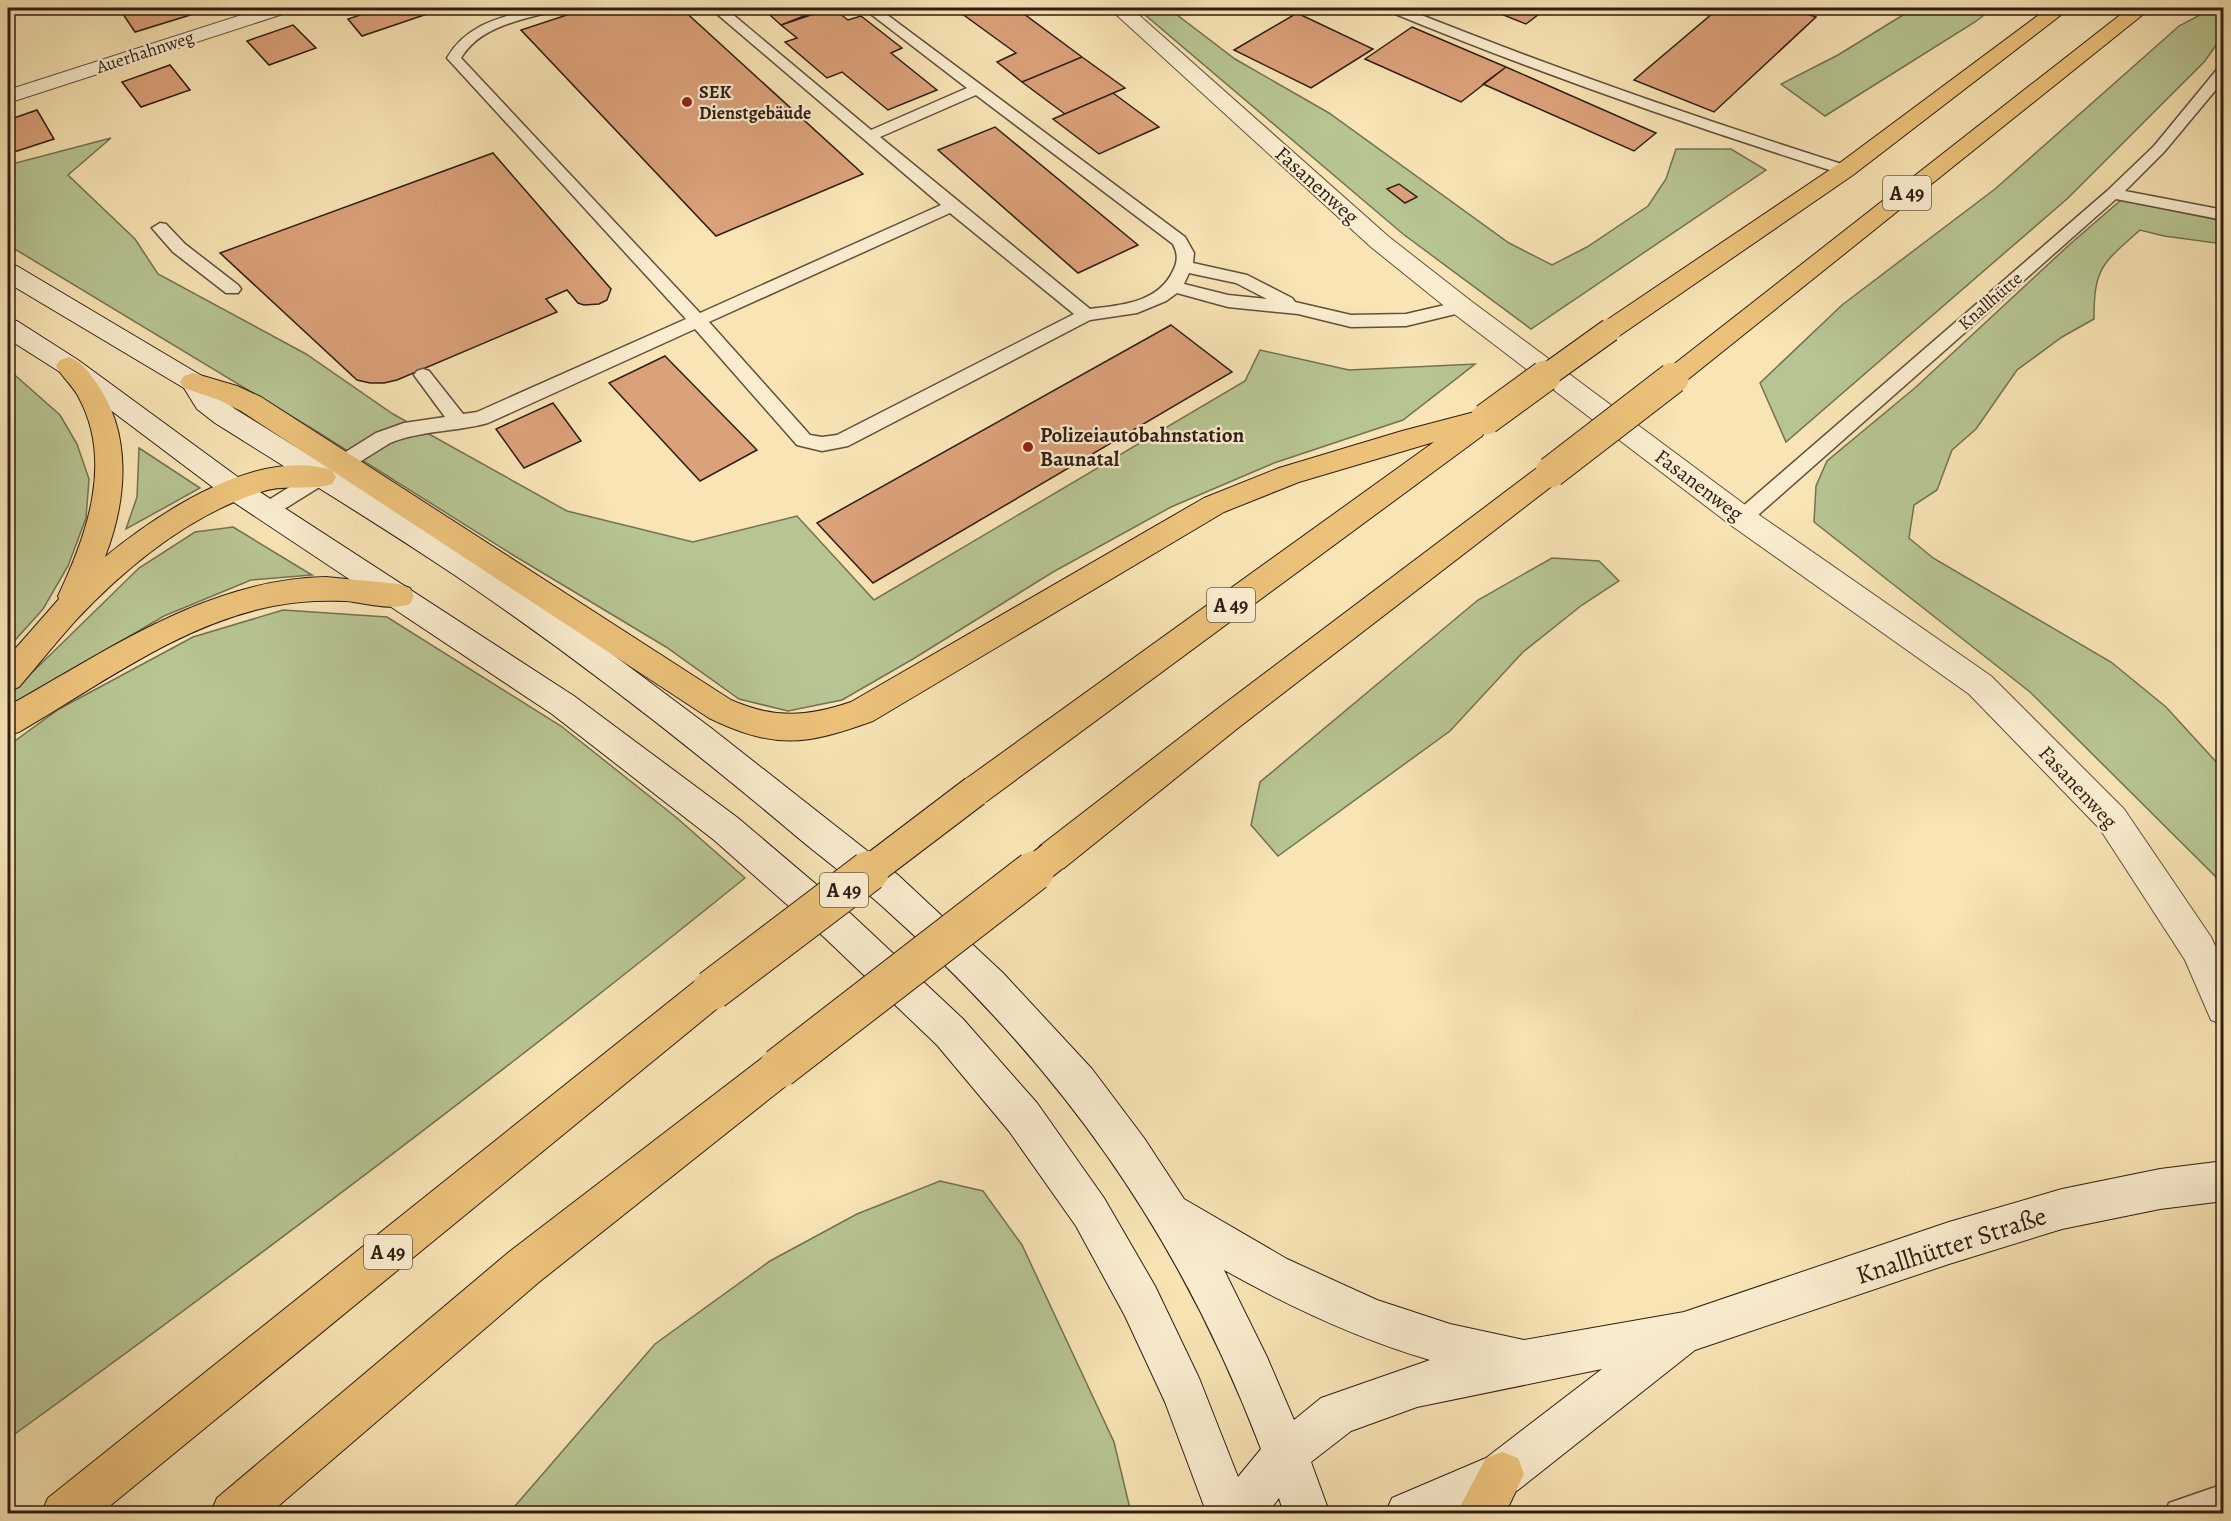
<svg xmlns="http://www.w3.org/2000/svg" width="2231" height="1521" font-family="Alegreya,serif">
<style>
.green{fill:#b7c592;stroke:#737153;stroke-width:1.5}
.building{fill:#dba17a;stroke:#2f1d14;stroke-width:1.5}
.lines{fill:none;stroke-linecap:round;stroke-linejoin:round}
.lane-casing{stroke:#614f3c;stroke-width:3}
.street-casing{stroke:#614f3c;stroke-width:2}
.secondary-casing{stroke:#2f1d14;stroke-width:2}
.highway-casing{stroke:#2f1d14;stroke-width:2}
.lane{fill:#faedcf;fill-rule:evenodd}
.street{fill:#faedcf;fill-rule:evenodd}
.secondary{fill:#faedcf;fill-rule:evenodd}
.highway{fill:#ecc27a;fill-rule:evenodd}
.highway-bridge-far2-casing{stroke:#2f1d14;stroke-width:25;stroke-linecap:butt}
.highway-bridge-far1-casing{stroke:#2f1d14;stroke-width:33;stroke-linecap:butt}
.highway-bridge-casing{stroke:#2f1d14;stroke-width:42;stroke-linecap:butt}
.highway-bridge-far2{stroke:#ecc27a;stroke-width:23}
.highway-bridge-far1{stroke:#ecc27a;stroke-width:31}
.highway-bridge{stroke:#ecc27a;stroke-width:40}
.poi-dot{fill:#8f2418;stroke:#faedcf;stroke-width:2}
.labels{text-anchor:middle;stroke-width:4.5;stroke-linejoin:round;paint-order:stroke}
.far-street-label{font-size:18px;fill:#2f1d14;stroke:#faedcf}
.far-poi-label{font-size:18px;font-weight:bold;fill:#2f1d14;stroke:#faedcf;text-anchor:start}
.shield{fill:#faedcf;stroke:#6c5b4c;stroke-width:1.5}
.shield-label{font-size:20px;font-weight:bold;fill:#2f1d14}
.street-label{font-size:21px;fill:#2f1d14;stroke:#faedcf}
.poi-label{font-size:21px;font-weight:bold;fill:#2f1d14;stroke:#faedcf;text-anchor:start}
.near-street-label{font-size:26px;fill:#2f1d14;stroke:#faedcf}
</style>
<rect width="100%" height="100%" fill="#f8e4b5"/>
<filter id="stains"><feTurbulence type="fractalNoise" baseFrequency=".00333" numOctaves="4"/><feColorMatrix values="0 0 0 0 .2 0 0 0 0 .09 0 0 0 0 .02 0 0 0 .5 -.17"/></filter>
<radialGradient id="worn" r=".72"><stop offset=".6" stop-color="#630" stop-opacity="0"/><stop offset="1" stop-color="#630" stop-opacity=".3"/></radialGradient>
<path class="green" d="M1137 8H1168L1235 59 1329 113 1509 243 1552 265 1587 247 1648 206 1666 179 1676 149H1731L1766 170 1531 329 1403 234Z
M1888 8H1993L1975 22 1825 116 1781 84 1838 55 1903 15Z
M2213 8H2223V35L2205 61 2068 198 1786 442 1760 383 1842 305 1995 189 2179 26Z
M111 138 68 175 135 239 158 274 306 354 393 414 567 511 693 542 797 516 874 600 1245 381 1260 350 1349 370 1475 364 1403 420 1274 463 1171 507 1053 572 913 659 842 700 788 711 739 699 666 647 513 555 316 431 8 245V165Z
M2121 200 2223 221V244L2164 236 2140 230C2102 264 2094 267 2094 319L2062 337 2017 370 1976 429 1952 450 1937 490 1914 505 1909 538 1933 558 2111 662 2166 707 2219 765 2224 771 2223 889 2215 876 2030 692 1814 522 1816 486 1827 461 1916 387 2069 245Z
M8 369 60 415 77 444 89 479 86 518 68 566 43 609 8 648Z
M139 448 200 488 126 529 137 497Z
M233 527 312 575 251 580 164 616 8 707V696L139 568 195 532Z
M1552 558 1599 561 1619 581 1582 605 1523 652 1450 731 1278 856 1251 825 1260 782 1478 600Z
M283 610 387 617 561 726 677 818 745 878C505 1072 258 1258 8 1439V746L59 709 193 637Z
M940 1181 983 1191 1022 1245 1114 1442 1131 1513H509L655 1344 770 1261 857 1214Z"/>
<path class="building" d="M133 8H213L135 32 121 11Z
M358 8H432L436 11 362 36 348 19 363 14Z
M588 8H681L863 174 716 236 521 30Z
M762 8H819L822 9 781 25Z
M832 8 848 20 861 16 902 48 891 53 937 90 888 110 842 72 827 78 785 42 797 38 781 25Z
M954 8H1016L1082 57 1022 82 997 62 1016 53Z
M1486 8H1547L1526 24Z
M1719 8H1790L1816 17 1714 112 1634 80Z
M1297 13 1373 49 1311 88 1234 50Z
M293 25 316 48 269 65 247 41Z
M1412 27 1506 67 1461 102 1365 59Z
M1082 57 1125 88 1065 114 1022 82Z
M170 65 190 90 141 107 122 82Z
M1506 67 1656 133 1634 151 1483 84Z
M1113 93 1159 127 1099 154 1053 119Z
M37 110 54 139 8 154V120Z
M995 127 1138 245 1078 273 938 150Z
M493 153 611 289 607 300 599 304 584 305 578 303 567 290 546 299 557 312 397 380 384 383H370L357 380 220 253Z
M1399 184 1417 197 1405 203 1387 189Z
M1171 325 1232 372 873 583 817 523Z
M665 356 757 450 700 481 609 383Z
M553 403 581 441 524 468 496 429Z"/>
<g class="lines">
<g class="lane-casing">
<path id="lane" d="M535 8H556L554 11C521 20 480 26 461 58L700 313 941 205 710 8H725L871 130 967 88 863 8H878L1185 237 1194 253 1193 263 1247 275 1292 298 1295 302 1351 315 1406 314 1462 301 1468 303 1471 307 1468 311 1406 326 1351 327 1298 314 1228 307 1177 293 1166 301 1137 313 1090 320 848 446 822 451 797 445 695 329 488 423C456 432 422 430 390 443L273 516 266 518 259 516 256 511 259 506 376 433 404 423 445 417 417 379 414 375 417 371 423 369 429 371 463 414 477 412 686 319 447 58C467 24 500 18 535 8ZM976 95 1173 244C1178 254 1178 261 1173 271 1158 303 1121 305 1090 309L880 137ZM950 213 1074 314 837 435 822 437 810 435 709 322ZM1189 273 1236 283 1267 299 1228 295 1184 284Z
M1386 8H1404C1550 67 1700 119 1851 167L1853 170 1851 173H1839C1687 125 1536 72 1388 11Z
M2224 66V80L2164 152 2125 191 2224 210V220L2116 199 1749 523 1742 525 1735 523 1732 518 1735 513 2107 191 2154 146 2219 67Z
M160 223 166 224 185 244 238 285 241 289 238 293H226L173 252 152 228Z
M2224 1484V1514H2165L2169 1503Z"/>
</g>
<g class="street-casing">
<path id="street" d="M263 8H292L289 12 8 103V90Z
M1109 8H1131L1389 237 1471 301 1752 510 1991 676 2124 809 2211 937 2224 965V1025L2211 1020 2185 960 2100 829 1969 694 1732 526 1453 313 1371 247Z"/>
</g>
<g class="secondary-casing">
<path id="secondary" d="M8 264 17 266 202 376 217 395 235 409 477 560 592 639 711 728 898 875 1003 973 1092 1069 1144 1138 1184 1199 1287 1259 1377 1300 1450 1324 1524 1340 1684 1312 1949 1222 2062 1189 2160 1169 2224 1161V1201L2160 1209 2062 1229 1949 1264 1695 1350 1518 1490 1463 1514H1385L1392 1498 1486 1458 1602 1369 1417 1407 1351 1431 1311 1462 1330 1514H1284L1279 1498 1267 1514H1207L1165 1402 1125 1316 1076 1226 1009 1131 937 1045 825 938 714 840 552 714 226 497 60 372 8 339V319L17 321 78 360 246 483 574 696 738 818 851 914 963 1019 1037 1103 1104 1198 1155 1286 1199 1378 1238 1477 1261 1449C1177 1229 1058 1064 883 907 853 880 820 857 790 831 683 741 572 655 456 576 377 523 296 474 215 423L197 409 184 388 8 283ZM1224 1270C1290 1307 1358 1339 1430 1360L1321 1398 1294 1420 1267 1357Z"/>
</g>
<g class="highway-casing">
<path id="highway" d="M2048 8H2070L1853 175 1619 336 1610 339 1601 336 1597 330 1601 324 1837 165Z
M2129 8H2151L1682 384 1673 387 1664 384 1660 378 1664 372Z
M69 357C81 361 88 371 95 381 133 433 127 500 105 557 160 512 257 447 332 470L336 477 332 484C310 491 286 484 264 491 192 513 127 566 76 620 56 642 38 665 19 687L8 691V657L59 599 58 596C87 535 114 461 78 396 72 385 62 377 56 366L60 360Z
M193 373 237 386 261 397 731 700C774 719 807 717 851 702L1204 498 1279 468 1402 431 1486 409 1496 412 1500 419 1496 426 1486 429 1482 436 987 801 975 805 963 801 958 791 963 781 1434 442 1299 482 1224 512 873 721C806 745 775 750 709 718L241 411 219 400 184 388 180 382 184 376Z
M1551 462 1561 465 1565 472 1561 479 1238 728 1064 868 1052 872 1040 868 1035 857 1040 846 1216 710 1541 465Z
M326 577 399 584 410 588 414 596 410 604C390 611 367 603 346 601 322 600 297 601 273 606 181 624 100 685 19 732L8 735V706C107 651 208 579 326 577Z
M712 973 725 978 730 990 725 1002 100 1514H41L48 1498 699 978Z
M779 1049 792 1055 798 1068 792 1081 539 1282 269 1514H210L217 1498 509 1252 766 1055Z
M1502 1452 1518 1458 1524 1474 1505 1514H1456L1486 1458Z"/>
</g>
<use href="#lane" class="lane"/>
<use href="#street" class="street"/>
<use href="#secondary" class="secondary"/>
<use href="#highway" class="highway"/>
<g class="highway-bridge-far2-casing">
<path id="highway-bridge-far2" d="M1543 378 1610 330"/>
</g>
<g class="highway-bridge-far1-casing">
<path id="highway-bridge-far1" d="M1486 419 1545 376
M1551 472 1673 378
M867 873 975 791
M1032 873 1052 857"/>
</g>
<g class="highway-bridge-casing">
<path id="highway-bridge" d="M712 990 869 871
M779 1068 1034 871"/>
</g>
<use href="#highway-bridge-far2" class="highway-bridge-far2"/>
<use href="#highway-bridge-far1" class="highway-bridge-far1"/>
<use href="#highway-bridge" class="highway-bridge"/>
</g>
<g class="poi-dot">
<circle cx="687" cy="102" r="6"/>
<circle cx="1028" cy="447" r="6"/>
</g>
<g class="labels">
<g class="far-street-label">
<text transform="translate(145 52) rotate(-18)" y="6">Auerhahnweg</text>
<text transform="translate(1990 301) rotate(-41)" y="6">Knallhütte</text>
</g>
<g class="far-poi-label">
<text x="699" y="98">SEK<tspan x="699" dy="21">Dienstgebäude</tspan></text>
</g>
<g class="shield">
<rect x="1883" y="176" width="48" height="34" rx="4.5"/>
<rect x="1207" y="588" width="48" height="34" rx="4.5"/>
<rect x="820" y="873" width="48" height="34" rx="4.5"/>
<rect x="364" y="1235" width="48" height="34" rx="4.5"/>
</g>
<g class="shield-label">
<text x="1907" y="200">A 49</text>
<text x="1231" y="612">A 49</text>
<text x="844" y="897">A 49</text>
<text x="388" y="1259">A 49</text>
</g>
<g class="street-label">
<text transform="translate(1317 185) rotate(42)" y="7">Fasanenweg</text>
<text transform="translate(1699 485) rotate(37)" y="7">Fasanenweg</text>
<text transform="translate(2078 787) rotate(47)" y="7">Fasanenweg</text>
</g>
<g class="poi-label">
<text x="1040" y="442">Polizeiautobahnstation<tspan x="1040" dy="24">Baunatal</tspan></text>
</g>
<g class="near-street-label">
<text transform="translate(1951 1245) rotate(-18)" y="9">Knallhütter Straße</text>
</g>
</g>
<rect width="2231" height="1521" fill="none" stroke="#f8e4b5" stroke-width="30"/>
<rect x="9" y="9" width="2213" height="1503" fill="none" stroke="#2f1d14" stroke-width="3"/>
<rect x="15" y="15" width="2201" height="1491" fill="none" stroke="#2f1d14" stroke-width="1.5"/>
<rect width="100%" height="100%" filter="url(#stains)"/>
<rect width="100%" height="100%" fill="url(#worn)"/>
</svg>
